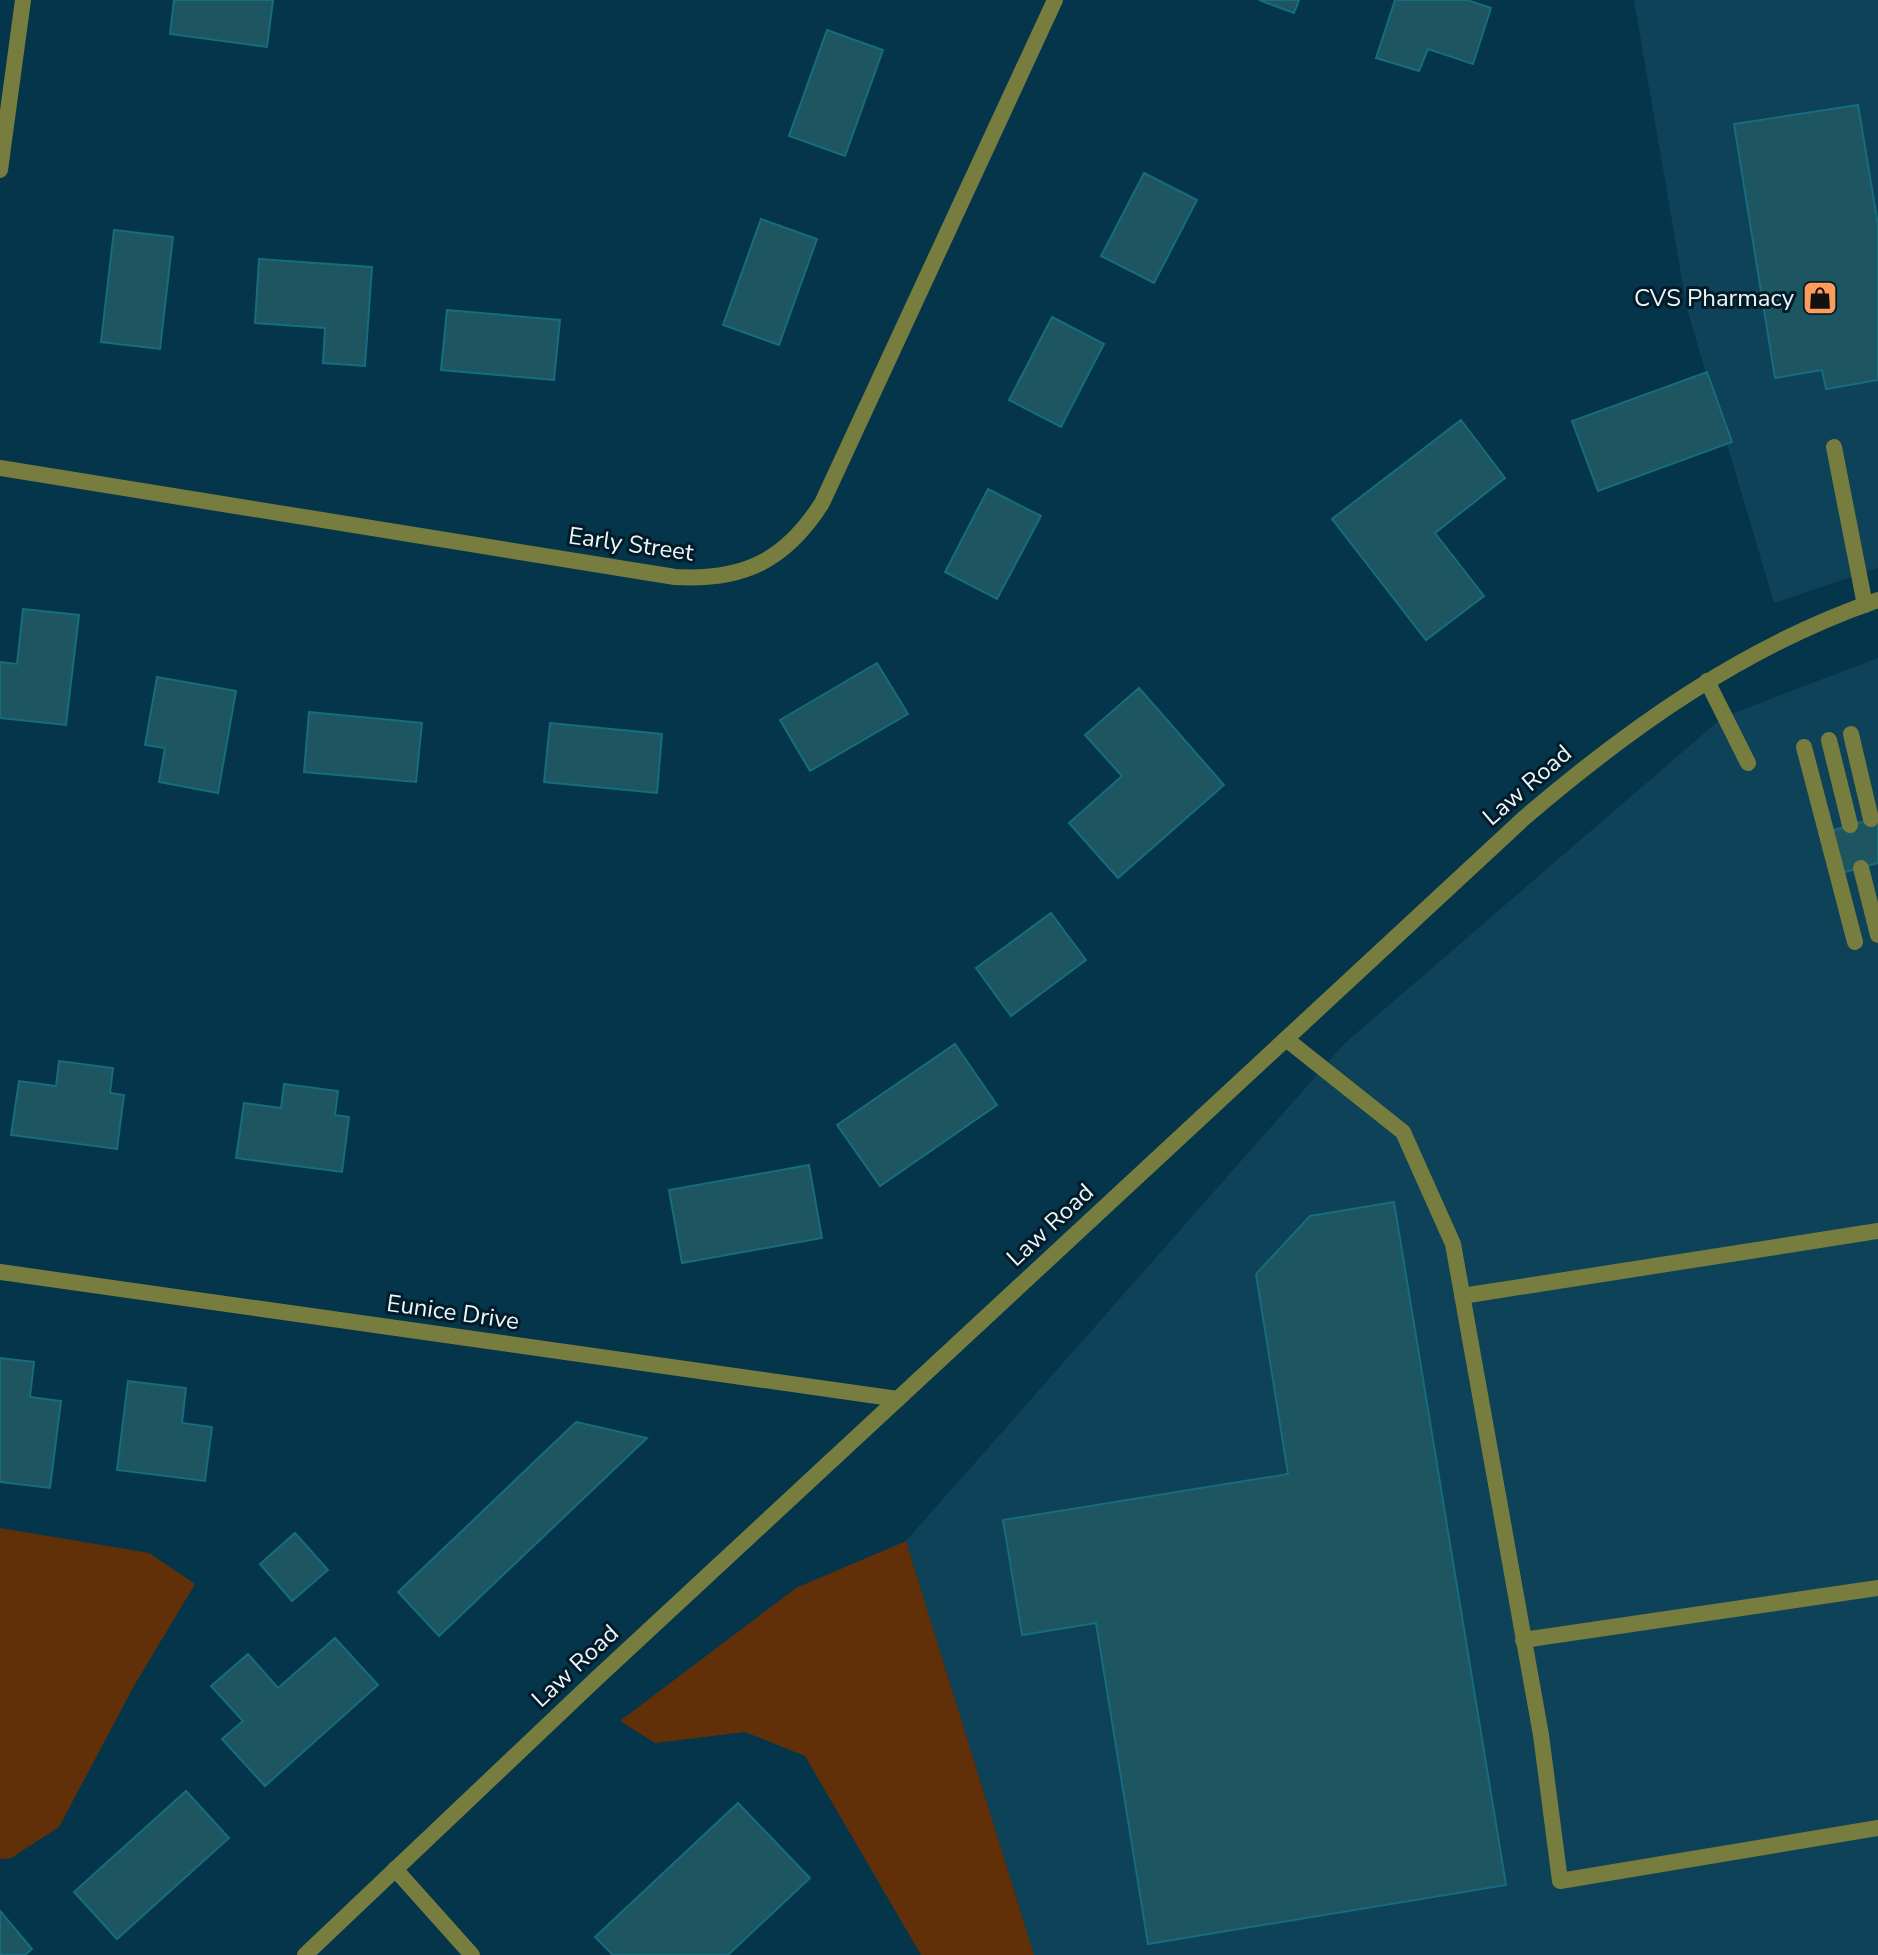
<svg xmlns="http://www.w3.org/2000/svg" width="1878" height="1955" font-family="'Nunito Sans',sans-serif">
<style>
.built{fill:#0d4258}
.green{fill:#623008}
.building{fill:#1d5561;stroke:#156d7d;stroke-width:2}
.lines{fill:none;stroke-linecap:round;stroke-linejoin:round}
.service{stroke:#777d3f;stroke-width:16}
.minor{stroke:#777d3f;stroke-width:16}
.tertiary{stroke:#777d3f;stroke-width:16}
.labels{text-anchor:middle;stroke-width:6;stroke-linejoin:round;paint-order:stroke}
.poi-label{font-size:24px;fill:#edf5f9;stroke:#021b28;text-anchor:end}
.street-label{font-size:24px;fill:#edf5f9;stroke:#021b28}
</style>
<rect width="100%" height="100%" fill="#05354a"/>
<path class="built" d="M1634 0H1878V568L1774 603 1687 309Z
M1878 658V1955H1034L906 1541 1345 1043 1723 717Z"/>
<path class="green" d="M0 1528 149 1553 195 1584 135 1684 59 1827 11 1858 0 1859Z
M906 1541 1034 1955H921L805 1756 745 1732 655 1743 620 1721 796 1588Z"/>
<path class="building" d="M174 0H273L267 47 170 34Z
M1259 0H1299L1294 13Z
M1395 0H1467L1491 8 1473 64 1428 49 1419 71 1376 58Z
M827 30 883 50 845 156 789 136Z
M1858 105 1878 225V380L1826 389 1822 370 1775 378 1734 124Z
M1144 173 1197 200 1154 283 1101 256Z
M761 219 817 239 779 345 723 325Z
M114 230 173 237 160 349 101 342Z
M259 259 372 267 365 366 323 363 325 328 255 323Z
M447 310 560 320 554 380 441 370Z
M1052 317 1104 344 1061 427 1009 400Z
M1707 372 1732 442 1598 491 1572 421Z
M1461 420 1505 478 1435 533 1484 596 1426 640 1332 519Z
M988 489 1041 516 997 599 945 572Z
M23 609 79 615 66 725 0 718V662L17 664Z
M877 663 908 714 810 771 780 720Z
M157 677 236 691 218 793 159 782 165 748 145 745Z
M1139 688 1224 785 1118 878 1069 823 1122 776 1085 735Z
M309 712 422 723 416 782 304 772Z
M550 723 662 734 657 793 544 782Z
M1878 817V863L1842 873 1831 831Z
M1051 913 1086 960 1011 1016 976 968Z
M955 1044 997 1105 880 1186 837 1125Z
M59 1061 113 1068 110 1093 124 1095 117 1149 11 1135 19 1081 56 1086Z
M284 1084 338 1091 335 1115 349 1117 342 1172 236 1158 244 1103 281 1108Z
M809 1165 822 1238 682 1263 669 1190Z
M1394 1202 1506 1885 1148 1944 1096 1623 1022 1635 1003 1520 1288 1474 1256 1274 1310 1216Z
M0 1358 34 1362 30 1397 61 1401 50 1488 0 1482Z
M128 1381 186 1388 182 1423 212 1427 205 1481 117 1470Z
M576 1422 647 1438 439 1636 398 1592Z
M295 1533 328 1570 292 1601 260 1564Z
M335 1638 378 1685 265 1786 222 1739 243 1721 211 1686 248 1654 278 1688Z
M186 1791 229 1838 117 1939 74 1892Z
M738 1803 810 1878 728 1955H613L595 1937Z
M0 1911 32 1949 25 1955H0Z"/>
<g class="lines">
<path class="service" d="M1834 447 1865 605
M1707 681 1748 763
M1851 734 1871 819
M1829 740 1850 825
M1804 747 1855 942
M1861 868 1878 935
M1286 1039 1403 1132 1453 1244 1541 1735 1560 1881 1878 1828
M1462 1296 1878 1231
M1523 1640 1878 1588
M395 1869 472 1955"/>
<path class="minor" d="M0 170 23 0
M0 468 675 577C743 581 785 561 822 503L1055 0
M0 1272 898 1399"/>
<path class="tertiary" d="M305 1955 596 1679 1523 819C1629 728 1744 646 1878 600"/>
</g>
<defs>
<g id="shop-square" transform="scale(1.8)"><rect x="-9" y="-9" width="18" height="18" rx="4" fill="#fe9b58" stroke="#021b28"/><path d="M-5-2.5h2.3a2.7 3.5 0 0 1 5.4 0H5L5.5 6h-11ZM-1.5-2.5h3a1.5 2.3 0 0 0-3 0Z" fill="#111"/></g>
</defs>
<g fill-rule="evenodd">
<use href="#shop-square" x="1820" y="298"/>
</g>
<g class="labels">
<g class="poi-label">
<text x="1794" y="306">CVS Pharmacy</text>
</g>
<g class="street-label">
<text transform="translate(631 544) rotate(8)" y="8">Early Street</text>
<text transform="translate(1527 785) rotate(-41)" y="8">Law Road</text>
<text transform="translate(1050 1225) rotate(-43)" y="8">Law Road</text>
<text transform="translate(453 1312) rotate(8)" y="8">Eunice Drive</text>
<text transform="translate(575 1666) rotate(-43)" y="8">Law Road</text>
</g>
</g>
</svg>
